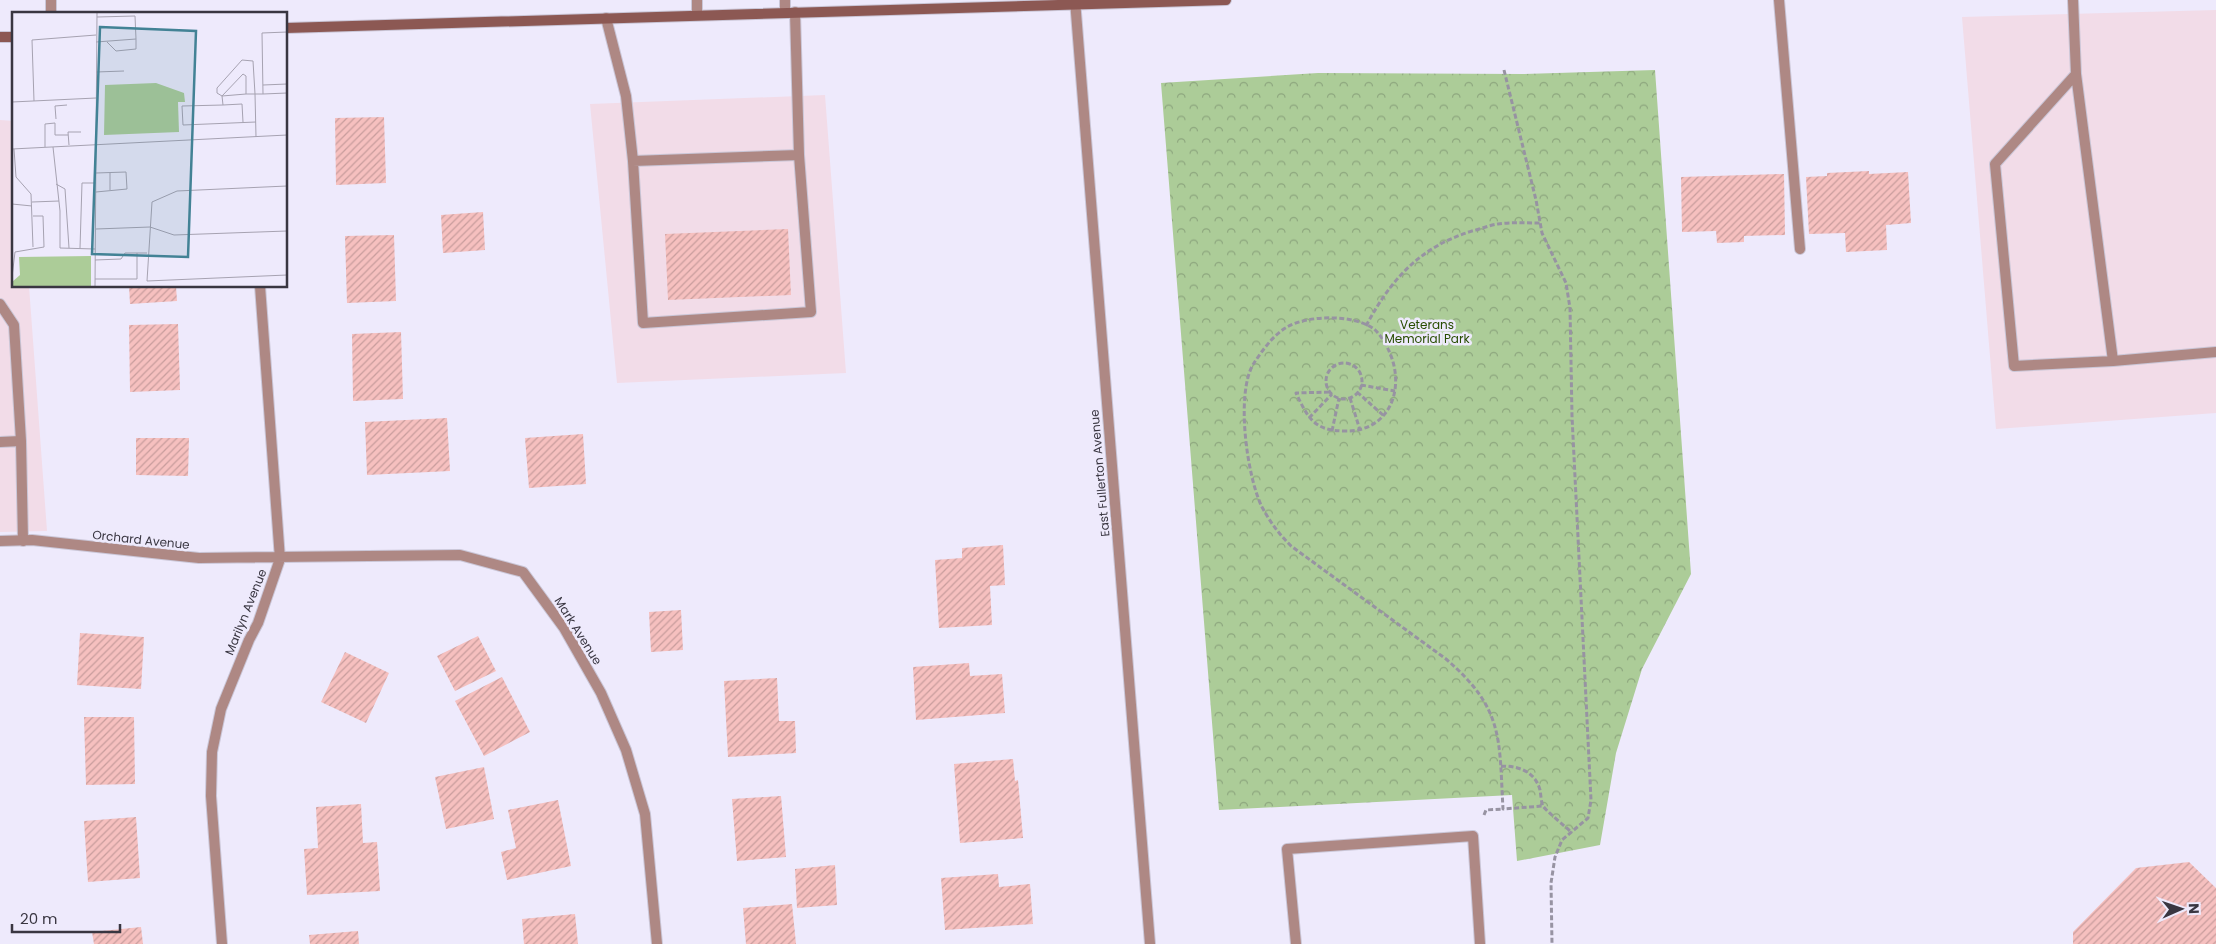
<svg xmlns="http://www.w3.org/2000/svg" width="2216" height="944" font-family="Poppins,sans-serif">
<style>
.commercial{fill:#f2dce8}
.park{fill:url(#park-crowns)}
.building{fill:url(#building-hatch)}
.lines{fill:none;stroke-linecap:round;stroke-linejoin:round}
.service-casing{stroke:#cac6d7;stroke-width:12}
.minor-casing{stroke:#cac6d7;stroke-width:12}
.secondary-casing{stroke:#cac6d7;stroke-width:12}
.path{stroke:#9793a2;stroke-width:3;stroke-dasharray:5 2.5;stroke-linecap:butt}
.service{stroke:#ae8884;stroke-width:10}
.minor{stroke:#ae8884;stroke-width:10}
.secondary{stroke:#8c5853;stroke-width:10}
.labels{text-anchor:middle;stroke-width:5;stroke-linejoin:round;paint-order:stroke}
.park-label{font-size:12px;fill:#274c00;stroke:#eeeafc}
.street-label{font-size:12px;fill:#393641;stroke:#eeeafc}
.inset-road{fill:none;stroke:#a6a2b1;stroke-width:1}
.view{fill:#428295;fill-opacity:0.15;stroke:#428295;stroke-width:2.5}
.inset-edge{fill:none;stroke:#393641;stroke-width:2.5}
</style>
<defs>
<pattern id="park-crowns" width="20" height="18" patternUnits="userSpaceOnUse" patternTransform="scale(1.25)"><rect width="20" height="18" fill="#accc98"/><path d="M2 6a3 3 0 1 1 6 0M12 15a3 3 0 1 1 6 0" fill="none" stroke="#8da67e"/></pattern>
<pattern id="building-hatch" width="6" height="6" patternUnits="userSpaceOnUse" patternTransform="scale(1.25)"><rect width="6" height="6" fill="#f6c0bf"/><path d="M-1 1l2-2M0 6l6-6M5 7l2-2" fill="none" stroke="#c89d9d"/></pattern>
</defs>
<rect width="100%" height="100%" fill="#eeeafc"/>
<path class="commercial" d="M2216 10V413L1996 429 1962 17Z
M825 95 846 373 617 383 590 104Z
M0 120 14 121V286H29L47 531 0 532Z"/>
<path class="park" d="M1655 70 1691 574 1642 669 1616 753 1600 845 1517 861 1512 795 1219 810 1161 83 1318 73 1522 74Z"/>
<path class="building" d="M384 117 386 183 336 185 335 118Z
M1869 171V174L1908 172 1911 223 1886 225 1887 250 1846 252 1845 233 1809 234 1806 177 1827 176V173Z
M1784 174 1785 235 1744 236V242L1717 243 1716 231 1682 232 1681 177Z
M483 212 485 250 443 253 441 215Z
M788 229 791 295 668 300 665 234Z
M394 235 396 301 347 303 345 236Z
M129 286H176L177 301 130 304Z
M178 324 180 390 130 392 129 325Z
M401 332 403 399 353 401 352 334Z
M447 418 450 471 367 475 365 422Z
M583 434 586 484 529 488 525 438Z
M136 438H189L188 476 136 475Z
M1003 545 1005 585 990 586 992 625 939 628 935 560 962 558V548Z
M681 610 683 650 651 652 649 612Z
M80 633 144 637 141 689 77 685Z
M478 636 496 671 455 691 437 656Z
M345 652 389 673 366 723 321 702Z
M969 663 970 676 1002 674 1005 713 916 720 913 667Z
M502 677 530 732 484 756 455 701Z
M777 678 779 721H795L796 753 728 757 724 681Z
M84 717H134L135 784 86 785Z
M1013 759 1015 781 1018 780 1023 838 960 843 954 764Z
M484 767 494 819 446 829 435 777Z
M781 796 786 857 737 861 732 799Z
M558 800 571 866 507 880 501 852 516 848 508 810Z
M361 804 363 843 377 842 380 891 307 895 304 849 318 848 316 807Z
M136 817 140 878 88 882 84 821Z
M2189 862 2216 888V944H2073V932L2136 868Z
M835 865 837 905 797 908 795 869Z
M998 874 999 887 1030 884 1033 924 945 930 941 878Z
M792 904 796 944H746L743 908Z
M575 914 578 944H524L522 919Z
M141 927 143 944H94L92 932Z
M358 931 359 944H310L309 935Z"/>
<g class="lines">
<g class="service-casing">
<path id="service" d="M51 0V14
M697 0V15
M785 0V13
M1779 0 1800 249
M2073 0 2076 74 2113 361 2216 352
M606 18 626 96 633 161 643 323 811 312 799 155 795 12
M2076 74 1995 164 2014 366 2113 361
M633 161 799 155
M0 304 14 325 21 441
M0 442 21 441 23 541
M1296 944 1287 849 1473 836 1480 944"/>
</g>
<g class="minor-casing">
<path id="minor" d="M1075 0 1150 944
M0 541 32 540 199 558 460 555 523 572 564 628 601 693 626 750 645 814 657 944
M222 944 211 796 212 752 221 709 249 640 258 623 280 559 260 286"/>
</g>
<g class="secondary-casing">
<path id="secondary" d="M286 28 1226 0
M0 37H14"/>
</g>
<path class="path" d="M1504 70 1536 200 1542 233 1566 283 1570 308 1572 416 1591 800 1588 818 1562 840 1555 857 1551 883 1552 944
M1366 326C1391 279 1420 247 1472 231 1481 229 1490 225 1498 224 1512 222 1527 223 1541 223
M1326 381a18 18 0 1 1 36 0a18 18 0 1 1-36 0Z
M1361 385 1395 391
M1329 392 1296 393C1308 418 1314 431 1345 431 1390 432 1406 388 1389 351 1386 344 1380 334 1374 329 1354 314 1308 315 1287 327 1273 335 1262 351 1254 363 1235 392 1247 477 1262 507 1270 522 1279 534 1291 546L1446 659C1504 709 1499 738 1503 809L1543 806
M1357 392 1384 416
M1350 398 1360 430
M1309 418 1332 394
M1332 431 1339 398
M1501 766C1518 766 1535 771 1540 790 1541 795 1541 802 1543 806 1546 811 1566 827 1572 833
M1484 815 1486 810 1503 809"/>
<use href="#service" class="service"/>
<use href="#minor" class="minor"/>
<use href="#secondary" class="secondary"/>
</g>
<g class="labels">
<g class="park-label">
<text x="1427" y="329">Veterans<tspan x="1427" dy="14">Memorial Park</tspan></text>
</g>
<g class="street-label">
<text transform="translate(1100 473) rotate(-95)" y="4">East Fullerton Avenue</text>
<text transform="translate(141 540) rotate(6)" y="4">Orchard Avenue</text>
<text transform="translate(246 612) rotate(-68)" y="4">Marilyn Avenue</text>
<text transform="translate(578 631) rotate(58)" y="4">Mark Avenue</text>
</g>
</g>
<g transform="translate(12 12)">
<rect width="275" height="275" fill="#eeeafc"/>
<path d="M144 71 172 81 173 90H166L167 120 92 123 93 73ZM79 244V275H0V270L8 263 7 245Z" fill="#accc98"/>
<path class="inset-road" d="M84 30 124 27 123 4 85 5M95 30 104 39 124 37V27M84 60 112 59M251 73 275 72M251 82 250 21 275 20M22 89 20 28 84 23M0 90 84 86M211 93 170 94 171 113 244 110M44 107 43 94 55 93M231 110 230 92 211 93 210 84 231 62 234 64V82M244 125 243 82 241 49 230 48 205 76V81L210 84 234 82H251L275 81M57 133 56 120H69M33 135V112L43 111V123H56M41 135 48 199V236L83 237M0 137 275 123M2 137 4 165 19 182 21 235M98 161V178M44 172 53 177 57 236M275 174 165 179 140 190 135 269 275 263M84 180 115 177 114 160 84 161M20 190 47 189M0 192 20 194M84 217 138 215 162 223 275 219M68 236 70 171H84M83 248 109 247 113 241H125M0 265 3 240 32 235 31 204H21M83 267H125V241H135M83 275 85 0"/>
<path class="view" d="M88 15 184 19 176 245 80 242Z"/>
<rect width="275" height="275" class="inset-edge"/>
</g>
<g transform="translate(2181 909) rotate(88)" stroke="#eeeafc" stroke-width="4" paint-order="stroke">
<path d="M0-4L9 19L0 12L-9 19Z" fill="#393641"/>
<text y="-8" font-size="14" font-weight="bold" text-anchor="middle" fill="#393641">N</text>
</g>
<path d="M12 924v8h108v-8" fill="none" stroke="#393641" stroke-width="2.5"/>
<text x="20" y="924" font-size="15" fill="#393641" stroke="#eeeafc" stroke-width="4" paint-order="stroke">20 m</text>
</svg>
